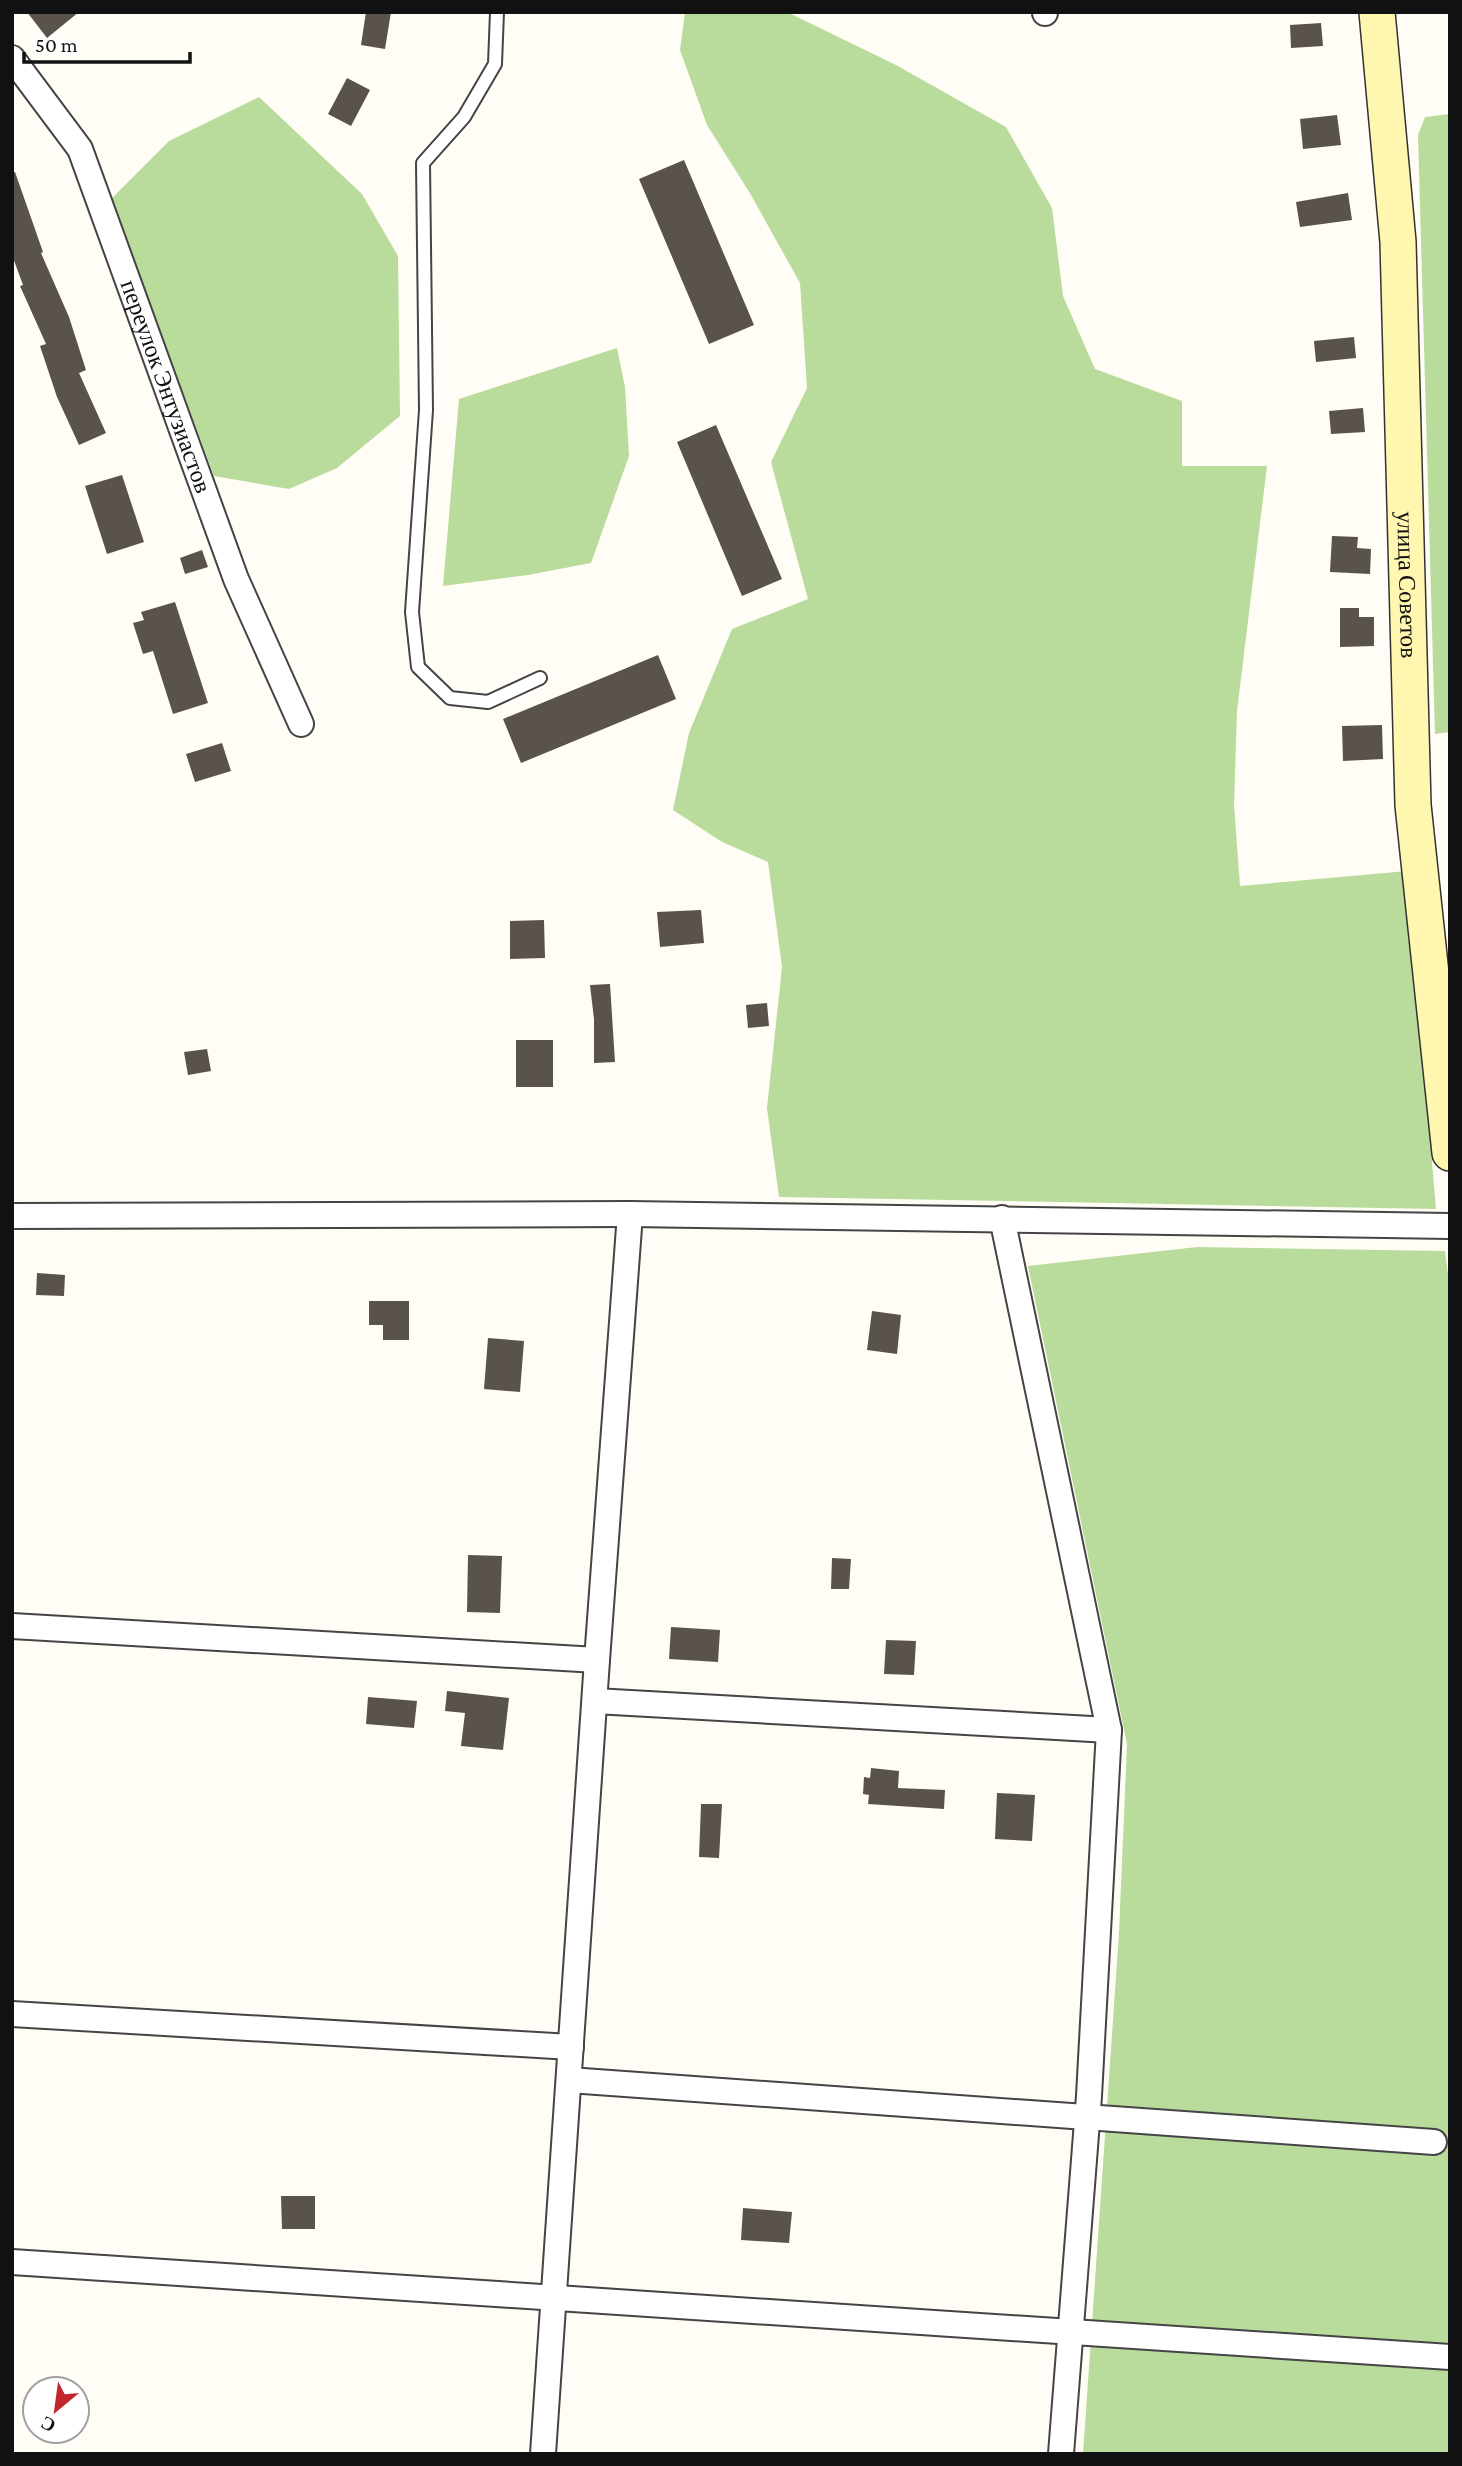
<svg xmlns="http://www.w3.org/2000/svg" width="1462" height="2466" font-family="'Crimson Pro',serif">
<style>
.forest{fill:#b9dc9c}
.building{fill:#5a524d}
.lines{fill:none;stroke-linecap:round;stroke-linejoin:round}
.service-casing{stroke:#444;stroke-width:16}
.minor-casing{stroke:#444;stroke-width:28}
.secondary-casing{stroke:#333;stroke-width:38}
.service{stroke:#fff;stroke-width:12}
.minor{stroke:#fff;stroke-width:24}
.secondary{stroke:#fff6b0;stroke-width:35}
.labels{text-anchor:middle;stroke-width:7;stroke-linejoin:round;paint-order:stroke}
.street-label{font-size:24px;fill:#111;stroke:#fff}
</style>
<rect width="100%" height="100%" fill="#fffdf5"/>
<path class="forest" d="M685 12H787L896 65 1006 127 1052 208 1063 296 1095 369 1182 401V466H1267L1237 711 1234 805 1240 886 1407 871 1436 1209 779 1197 767 1108 782 967 768 862 722 842 673 810 689 733 732 629 808 599 771 462 807 388 800 283 751 195 707 125 680 50Z
M259 97 362 194 398 256 400 416 337 468 289 489 214 476 111 199 169 141Z
M1450 114V732L1435 734 1418 135 1425 117Z
M617 348 625 387 629 456 591 563 528 575 443 586 459 399Z
M1197 1247 1445 1251 1450 1291V2454H1083L1119 1933 1127 1744 1028 1266Z"/>
<path class="building" d="M27 12H79L47 38Z
M366 12H391L385 49 361 45Z
M1321 23 1323 46 1291 48 1290 25Z
M347 78 370 90 351 126 328 114Z
M1337 115 1341 145 1303 149 1300 119Z
M684 160 754 325 709 344 639 179Z
M12 172H15L43 252 41 253 69 317 86 370 79 373 106 433 79 445 57 397 40 346 46 344 20 286 23 285 12 255Z
M1348 193 1352 220 1300 227 1296 202Z
M1354 337 1356 358 1316 362 1314 341Z
M1363 408 1365 432 1331 434 1329 411Z
M716 425 782 579 742 596 677 442Z
M122 475 144 542 107 554 85 486Z
M1332 536 1358 537 1357 548 1371 549 1370 574 1330 572Z
M202 550 208 567 185 574 180 558Z
M175 602 208 703 173 714 153 651 143 654 133 623 144 620 141 612Z
M1340 608H1359V617H1374V646L1340 647Z
M658 655 676 699 521 763 503 719Z
M1382 725 1383 759 1343 761 1342 726Z
M222 743 231 771 195 782 186 754Z
M701 910 704 943 660 947 657 912Z
M544 920 545 958 510 959V921Z
M610 984 615 1062 594 1063V1019L590 985Z
M767 1003 769 1026 748 1028 746 1005Z
M516 1040H553V1087H516Z
M207 1049 211 1071 188 1075 184 1052Z
M37 1273 65 1275 64 1296 36 1295Z
M369 1301H409V1340H383V1325H369Z
M872 1311 901 1315 897 1354 867 1350Z
M488 1338 524 1341 520 1392 484 1389Z
M468 1555 502 1556 500 1613 467 1612Z
M832 1558 851 1559 849 1589H831Z
M671 1627 720 1630 718 1662 669 1659Z
M886 1640 916 1641 914 1675 884 1674Z
M447 1691 509 1698 503 1750 461 1746 465 1713 445 1711Z
M368 1697 417 1701 414 1728 366 1724Z
M871 1768 899 1771 898 1788 945 1790 944 1809 868 1804 869 1795 863 1794 864 1777 870 1778Z
M997 1793 1035 1795 1032 1841 995 1839Z
M701 1804H722L719 1858 699 1857Z
M281 2196H315V2229H282Z
M743 2208 792 2212 789 2243 741 2240Z"/>
<g class="lines">
<g class="service-casing">
<path id="service" d="M497 12 495 64 464 117 423 163 426 410 412 612 418 667 450 698 488 702 540 678"/>
</g>
<g class="minor-casing">
<g id="minor">
<path d="M1045 12V13"/>
<path id="s1" d="M12 58 80 149 236 579 301 724"/>
<path d="M12 1216 630 1214 1450 1226"/>
<path d="M1002 1218 1109 1730 1089 2096 1061 2454"/>
<path d="M12 1626 597 1660"/>
<path d="M595 1701 1109 1730"/>
<path d="M12 2014 571 2047"/>
<path d="M569 2080 1434 2142"/>
<path d="M12 2262 1450 2357"/>
<path d="M543 2454 597 1660 630 1214"/>
</g>
</g>
<g class="secondary-casing">
<g id="secondary">
<path id="s2" d="M1377 12 1398 242 1413 805 1450 1153"/>
</g>
</g>
<use href="#service" class="service"/>
<use href="#minor" class="minor"/>
<use href="#secondary" class="secondary"/>
</g>
<g class="labels">
<g class="street-label">
<text dy="8" stroke="none"><textPath href="#s1" startOffset="366">переулок Энтузиастов</textPath></text>
<text dy="8" stroke="none"><textPath href="#s2" startOffset="574">улица Советов</textPath></text>
</g>
</g>
<rect width="1462" height="2466" fill="none" stroke="#111111" stroke-width="28"/>
<g transform="translate(56 2410) rotate(209)"><circle r="33" fill="#ffffff" stroke="#a0a0a0" stroke-width="2"/>
<path d="M0-5L12 26L0 18L-12 26Z" fill="#c4262e"/>
<text y="-10" font-size="19" font-weight="bold" text-anchor="middle" fill="#111111">С</text>
</g>
<path d="M24 52v10h166v-10" fill="none" stroke="#111111" stroke-width="3.5"/>
<text x="35" y="52" font-size="21" fill="#111111" stroke="#ffffff" stroke-width="5" paint-order="stroke">50 m</text>
</svg>
